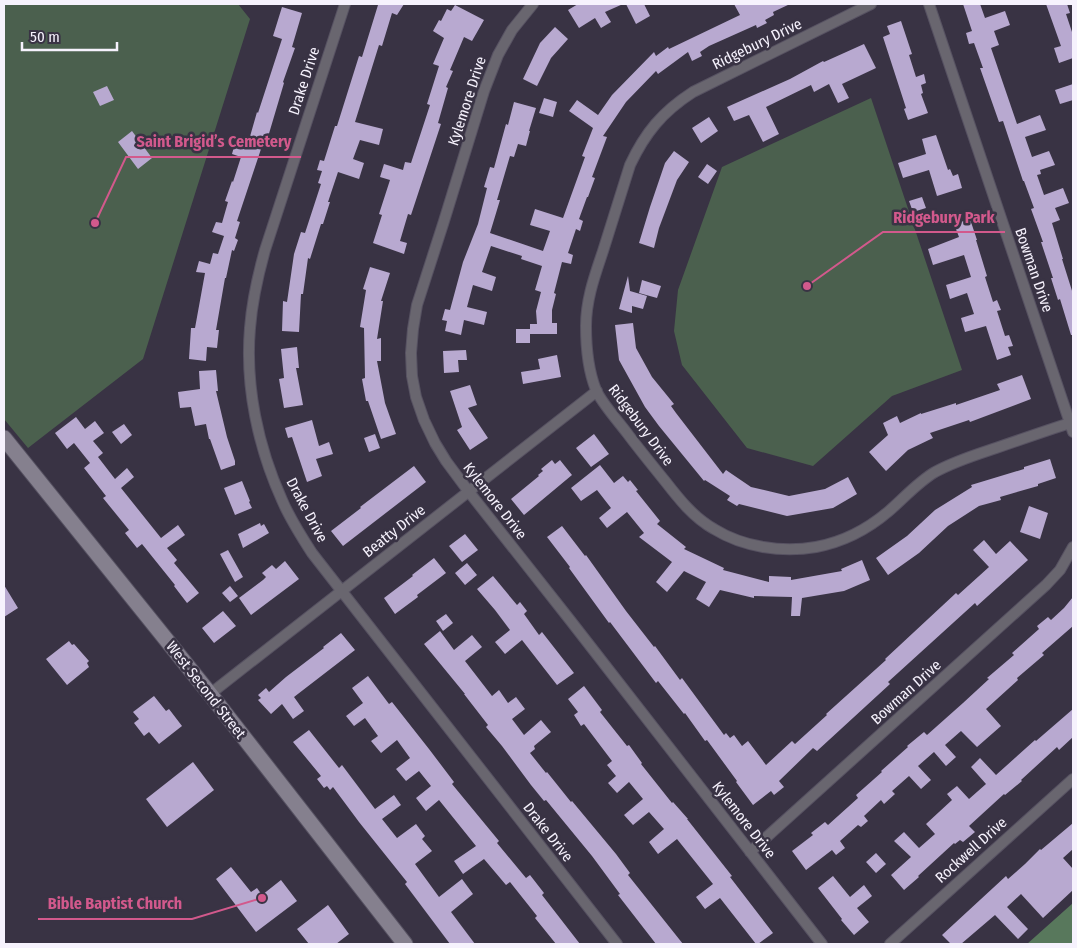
<svg xmlns="http://www.w3.org/2000/svg" width="1077" height="948" font-family="'Fira Sans Condensed',sans-serif">
<style>
.green{fill:#4b604e}
.forest{fill:#58785c}
.building{fill:#b8a9d0}
.lines{fill:none;stroke-linecap:round;stroke-linejoin:round}
.street-casing{stroke:#575262;stroke-width:12}
.secondary-casing{stroke:#575262;stroke-width:17}
.street{stroke:#69666f;stroke-width:10}
.secondary{stroke:#85808e;stroke-width:15}
.labels{text-anchor:middle;stroke-width:5;stroke-linejoin:round;paint-order:stroke}
.street-label{font-size:15px;fill:#f6f2fd;stroke:#393344}
.leader{fill:none;stroke:#d2598c;stroke-width:2}
.callout-dot{fill:#d2598c;stroke:#393344;stroke-width:2}
.callout-label{font-size:16px;text-anchor:middle;font-weight:bold;fill:#d2598c;stroke:#393344;stroke-width:5;stroke-linejoin:round;paint-order:stroke}
</style>
<rect width="100%" height="100%" fill="#393344"/>
<path class="green" d="M4 4H238L250 19 143 359 28 448 4 419Z
M871 98 962 370 892 396 813 466 747 448 682 365 674 331 678 290 722 167Z"/>
<path class="forest" d="M1073 903V944H1027Z"/>
<path class="building" d="M376 4H404L397 15 392 13 382 46 379 45 355 122 383 129 379 145 360 140 353 159 364 163 359 179 338 172 328 202H330L323 224H321L310 259 308 258 303 294H301L299 332 282 331 283 301 287 302 294 254 301 232 305 233 321 184 318 183 322 171 317 170 320 160 324 161 335 126H337L359 56 362 57 378 5Z
M578 4H623L605 12 611 22 601 28 595 18 579 28 568 10Z
M626 4H644L650 16 636 24Z
M734 4H790L773 12 774 15 765 20 767 23 757 28 756 25 709 46 700 52 702 56 692 61 688 52 658 74 656 71 626 102 603 136 607 137 592 177 595 178 588 197H587L579 219 583 221 580 231 576 229 568 253 573 255 571 264 562 262 554 293 556 294 552 310V323H557V334H530V324H537L536 311 541 292 535 290 542 266 521 259 522 256 491 246 482 272 496 277 492 291 473 285 467 307 487 312 484 325 464 320 461 335 445 331 447 321 442 320 445 309 450 310 463 262 478 224 487 188 484 187 490 167 494 168 506 124 508 125 514 102 536 108 529 131H530L526 146 518 144 514 157 510 156 497 200H500L490 233 543 251 550 231 530 225 535 209 563 218 585 157 582 156 593 128 569 111 577 100 598 115 612 95 654 52 656 56 668 47 669 49 740 15Z
M963 4H980L985 18 1005 11 1010 25 994 31 999 45 991 48 1017 124 1040 115 1046 130 1025 137 1032 157 1049 151 1055 165 1040 170 1041 174 1037 175 1044 195 1063 188 1069 203 1055 208 1060 220 1052 223 1063 259H1062L1073 294V335H1071L1060 299 1058 300 1051 278H1053L1041 242H1043L1031 209 1034 208 1024 181H1023L1003 121 999 122 980 68H983L974 43 969 44 966 33 972 31Z
M1046 4H1067L1070 13 1066 14 1073 35V58L1059 63 1054 48 1061 46Z
M455 5 484 20 472 41 464 37 450 70 453 71 446 87 448 88 438 123 441 124 411 215 408 214 400 241 407 243 404 254 373 243 382 215 379 214 390 180 380 177 384 164 403 170 405 162 411 163 430 105 427 104 439 66 433 64 444 38 433 31 439 20 441 21 447 9 451 11Z
M282 7 302 13 292 47 295 48 283 82 284 83 265 147 262 146 237 221 240 222 235 238 238 240 234 251 232 250 226 278H225L216 330H219L217 348 207 347 206 361 189 359 191 328H195L205 273 196 272 199 261 210 264 213 253 218 254 224 236 212 232 216 222 222 223 228 202 225 201 232 181 233 182 241 157 232 154 235 143 247 147 257 112 258 113 282 39 273 36Z
M901 21 912 54 909 55 916 77 924 74 926 83 921 85 923 93 921 94 928 113 908 120 904 109 906 108 883 37 890 34 887 26Z
M555 27 568 39 551 58 537 86 523 79 540 43Z
M864 44 876 68 842 84 849 98 838 103 829 84 814 92 811 85 766 107 779 134 763 142 749 115 734 121 727 107 790 79 823 61 824 62Z
M1073 84V100L1060 104 1055 90Z
M107 86 114 100 100 106 93 92Z
M544 98 557 102 553 117 539 113Z
M709 117 718 131 701 143 692 128Z
M132 131 152 158 138 169 118 142Z
M936 135 948 170 950 169 953 176 958 174 962 188 937 196 929 170 903 178 898 163 926 154 922 139Z
M674 151 689 162 677 180 659 228 654 248 639 243 650 207 665 163Z
M707 164 717 171 708 184 698 177Z
M922 197 926 208 913 212 909 201Z
M970 219 977 240H976L987 276 985 277 993 302 997 300 1001 310 997 311 1005 336 1009 335 1013 346 1008 347 1011 355 997 360 986 326 965 332 961 318 974 314 967 293 950 299 946 285 971 277 964 255 933 265 928 249 959 237 954 224Z
M370 267 390 273 381 301H383L377 339 381 338V361H377L385 403 396 434 381 439 368 401H366L362 379 365 378 364 328 360 327 366 290 363 289Z
M628 276 630 291 647 296 643 309 632 306V313L619 309Z
M642 280 661 286 657 298 639 293Z
M633 323 636 348 652 377 674 404 671 406 676 413 723 474 726 470 751 487 789 496 825 489 848 477 857 494 833 508 787 516 739 504 737 506 727 500 730 496 705 480 704 481 659 426 645 407 619 360 615 325Z
M516 329H530V343H516Z
M297 347 299 368H296L303 405 284 408 279 379 284 378 281 349Z
M466 350 467 360H458L459 372 444 373 443 351Z
M557 355 561 377 523 384 521 372 540 369 538 359Z
M216 370 218 391H216L227 437 235 461V465L221 470 210 439H209L206 424 195 426 191 407 180 408 178 392 200 389 199 371Z
M1022 375 1031 399 970 422 969 420 930 433 933 438 908 450 886 471 869 452 888 435 883 423 897 416 900 423 921 413V414L956 403V405L1000 390 997 384Z
M470 385 477 405 468 408 488 438 470 450 457 430 462 427 450 391Z
M76 417 85 429 95 421 104 433 93 441 103 453 98 457 115 479 127 468 134 477 121 488 161 538 178 525 185 535 167 548 177 560 174 563 199 593 187 603 174 586 175 585 142 544 137 548 125 533 129 530 103 498 106 496 84 468 90 463 74 443 67 449 55 433Z
M312 420 319 446 329 442 333 454 316 459 322 476 307 482 292 437 288 438 285 428Z
M124 424 132 435 121 444 112 432Z
M375 434 380 448 369 452 364 438Z
M594 434 609 454 591 467 576 448Z
M1050 459 1056 478 1038 484V486L1000 497 1001 500 979 506 948 526 919 553 888 575 876 558 907 536 935 510 972 487 971 485 1024 469V467Z
M552 460 555 464 560 460 572 475 524 515 511 499 539 476 538 475 543 471 541 469Z
M600 465 614 483 623 476 628 482 630 480 638 490 636 491 660 521 657 524 686 547 684 549 724 568 723 570 769 582V576L791 577V580L842 571 841 569 862 560 870 580 844 591 802 598 800 616H791L792 597 754 596V598L720 590 709 607 696 599 706 582 684 571 667 592 656 582 672 562 639 537 644 533 627 512 607 528 599 518 611 508 597 490 581 501 571 488Z
M414 466 426 482 343 546 331 531 361 508 360 507Z
M242 481 250 501 249 502 252 508 235 515 224 488Z
M1029 506 1048 513 1040 539 1020 532Z
M260 523 261 526 264 524 269 533 243 548 238 534Z
M562 526 585 556 586 555 626 611 654 647 655 646 680 680 682 678 724 735 726 733 730 738 734 735 742 746 748 741 766 765 792 741 795 744 827 715 826 714 886 660 885 659 956 593 958 595 989 567 973 550 984 540 996 554 1010 541 1028 560 977 606 975 603 888 682 890 684 817 751 813 748 779 781 784 787 774 795 771 791 753 805 736 782 737 781 707 740 705 741 685 713 684 714 658 681 656 683 610 622 609 623 569 568 570 567 547 537Z
M465 534 478 550 462 562 449 546Z
M228 550 243 577 235 582 220 554Z
M434 558 446 573 417 595 418 597 395 614 384 598 413 576 412 575Z
M285 561 299 579 251 615 239 598 263 580 266 577 262 573 272 565 276 569Z
M467 563 477 575 465 585 455 573Z
M493 576 517 605 520 602 527 611 524 614 539 635 542 632 574 673 557 685 522 640 505 654 495 642 510 630 495 610 477 589Z
M4 585 18 608 4 617Z
M230 586 238 596 230 602 222 593Z
M1073 597V626L1042 653 1044 655 1017 678 1018 680 986 709 1001 726 977 747 961 731 945 745 956 757 946 766 934 752 918 766 931 780 921 789 909 776 892 791 895 794 884 804 881 800 864 816 868 821 861 827 858 825 840 841 845 848 836 855 832 850 806 870 792 851 813 835 811 833 825 822 828 825 858 798 856 795 882 772 881 771 908 747 907 746 924 732 927 735 963 703 989 679 987 678 1014 655 1012 653 1039 629 1037 626 1048 617 1051 620 1064 608Z
M223 611 236 626 214 643 202 628Z
M446 614 453 623 443 631 436 621Z
M440 631 454 650 472 635 482 647 465 661 492 696 499 690 508 703 516 697 525 709 512 719 524 735 541 720 551 732 534 746 535 749 530 753 546 773 547 772 571 802 572 801 616 854 630 873 628 875 683 944H656L618 895 620 894 592 856 546 800 544 801 531 785 502 746 486 727 488 725 464 694H465L424 644Z
M341 633 355 650 294 697 304 711 293 719 282 704 271 714 258 700 261 698 258 695 266 688 269 692 286 677 324 648 323 647Z
M69 641 72 645 74 644 89 661 87 663 89 667 67 685 46 659Z
M368 676 389 704 392 702 429 749 454 782 452 784 499 841 497 843 526 878 530 875 544 893 542 895 580 944H556L535 918 537 916 510 882 506 885 484 859 463 874 454 861 476 846 439 800 426 811 416 798 431 786 419 771 406 781 396 769 410 758 397 740 381 753 371 741 378 736 365 718 354 726 346 716 363 703 352 688Z
M584 686 602 710 600 712 627 746 629 745 642 763 641 764 672 803 673 802 688 819H687L732 876 730 877 773 933 758 944H756L720 898 705 909 696 897 713 884 677 839 658 854 649 842 664 829 649 812 633 825 624 815 643 799 629 782 617 793 608 783 616 776 607 765 612 761 584 724 581 726 574 715 578 712 568 699Z
M154 696 166 711 169 709 182 726 159 744 149 732 144 736 134 723 139 719 133 712Z
M1073 709V737L1059 750 1057 747 1021 780 1022 781 1005 795 1004 794 969 826 975 832 963 842 960 840 955 844 954 843 918 876 919 877 904 890 891 875 911 857 894 841 904 832 919 848 935 834 926 824 952 800 947 794 957 786 969 799 986 784 971 767 980 758 996 775 1035 740 1036 741Z
M309 730 339 768 342 765 375 809 394 795 401 805 382 819 397 838 416 824 425 836 422 839 432 851 415 864 439 897 462 879 473 894 451 912 475 944H450L405 884 407 882 359 822 333 787 330 790 327 786 324 788 317 779 321 776 293 742Z
M193 762 214 790 167 827 146 799Z
M1073 823V849L1063 858 1073 869V890L1043 918 1021 894 1007 907 1028 929 1018 939 995 915 961 944H951L942 935 1006 876 1008 879 1025 864 1040 849 1041 850Z
M876 853 886 864 876 873 866 862Z
M231 867 251 892 257 888 262 895 281 880 297 901 256 932 216 879Z
M833 876 850 897 864 885 872 896 857 908 869 922 854 935 841 920 842 919 818 888Z
M328 905 349 934 336 944H309L297 929Z"/>
<g class="lines">
<g class="street-casing">
<path id="street" d="M345 4 265 250C258 275 252 302 250 328 245 386 258 447 282 500 290 519 301 536 312 553L617 944
M533 4 512 30 498 55 484 91 444 221 417 305 413 329 411 353 412 376 416 397 424 420 435 443 446 461 469 492 570 620 822 944
M871 4 693 92C662 112 645 133 630 165 621 193 612 222 603 251 595 275 586 299 586 326 586 347 588 370 596 390 601 402 618 421 627 433 639 449 652 465 665 481 679 499 693 517 714 529 743 547 782 553 816 547 843 542 868 529 889 511 904 498 918 482 935 472 955 461 975 455 996 448 1022 439 1048 430 1073 422
M929 4 1073 432
M210 694 597 391
M750 852 1046 585 1060 570 1073 547
M890 944 1073 779"/>
</g>
<g class="secondary-casing">
<path id="secondary" d="M4 438 210 694 405 944"/>
</g>
<use href="#street" class="street"/>
<use href="#secondary" class="secondary"/>
</g>
<g class="labels">
<g class="street-label">
<text transform="translate(757 44) rotate(-26)" y="5">Ridgebury Drive</text>
<text transform="translate(304 81) rotate(-72)" y="5">Drake Drive</text>
<text transform="translate(467 101) rotate(-72)" y="5">Kylemore Drive</text>
<text transform="translate(1034 270) rotate(71)" y="5">Bowman Drive</text>
<text transform="translate(641 425) rotate(53)" y="5">Ridgebury Drive</text>
<text transform="translate(495 501) rotate(52)" y="5">Kylemore Drive</text>
<text transform="translate(307 510) rotate(62)" y="5">Drake Drive</text>
<text transform="translate(394 531) rotate(-38)" y="5">Beatty Drive</text>
<text transform="translate(206 690) rotate(52)" y="5">West Second Street</text>
<text transform="translate(906 692) rotate(-42)" y="5">Bowman Drive</text>
<text transform="translate(744 820) rotate(52)" y="5">Kylemore Drive</text>
<text transform="translate(548 832) rotate(52)" y="5">Drake Drive</text>
<text transform="translate(971 850) rotate(-42)" y="5">Rockwell Drive</text>
</g>
</g>
<path class="leader" d="M95 223L126 157H301M807 286L883 232H1005M262 898L192 919H38"/>
<g class="callout-dot">
<circle cx="95" cy="223" r="5"/>
<circle cx="807" cy="286" r="5"/>
<circle cx="262" cy="898" r="5"/>
</g>
<g class="callout-label">
<text x="214" y="147">Saint Brigid’s Cemetery</text>
<text x="944" y="223">Ridgebury Park</text>
<text x="115" y="909">Bible Baptist Church</text>
</g>
<rect width="1077" height="948" fill="none" stroke="#f6f2fd" stroke-width="10"/>
<path d="M22 42v8h95v-8" fill="none" stroke="#f6f2fd" stroke-width="2.5"/>
<text x="30" y="42" font-size="15" fill="#f6f2fd" stroke="#393344" stroke-width="4" paint-order="stroke">50 m</text>
</svg>
